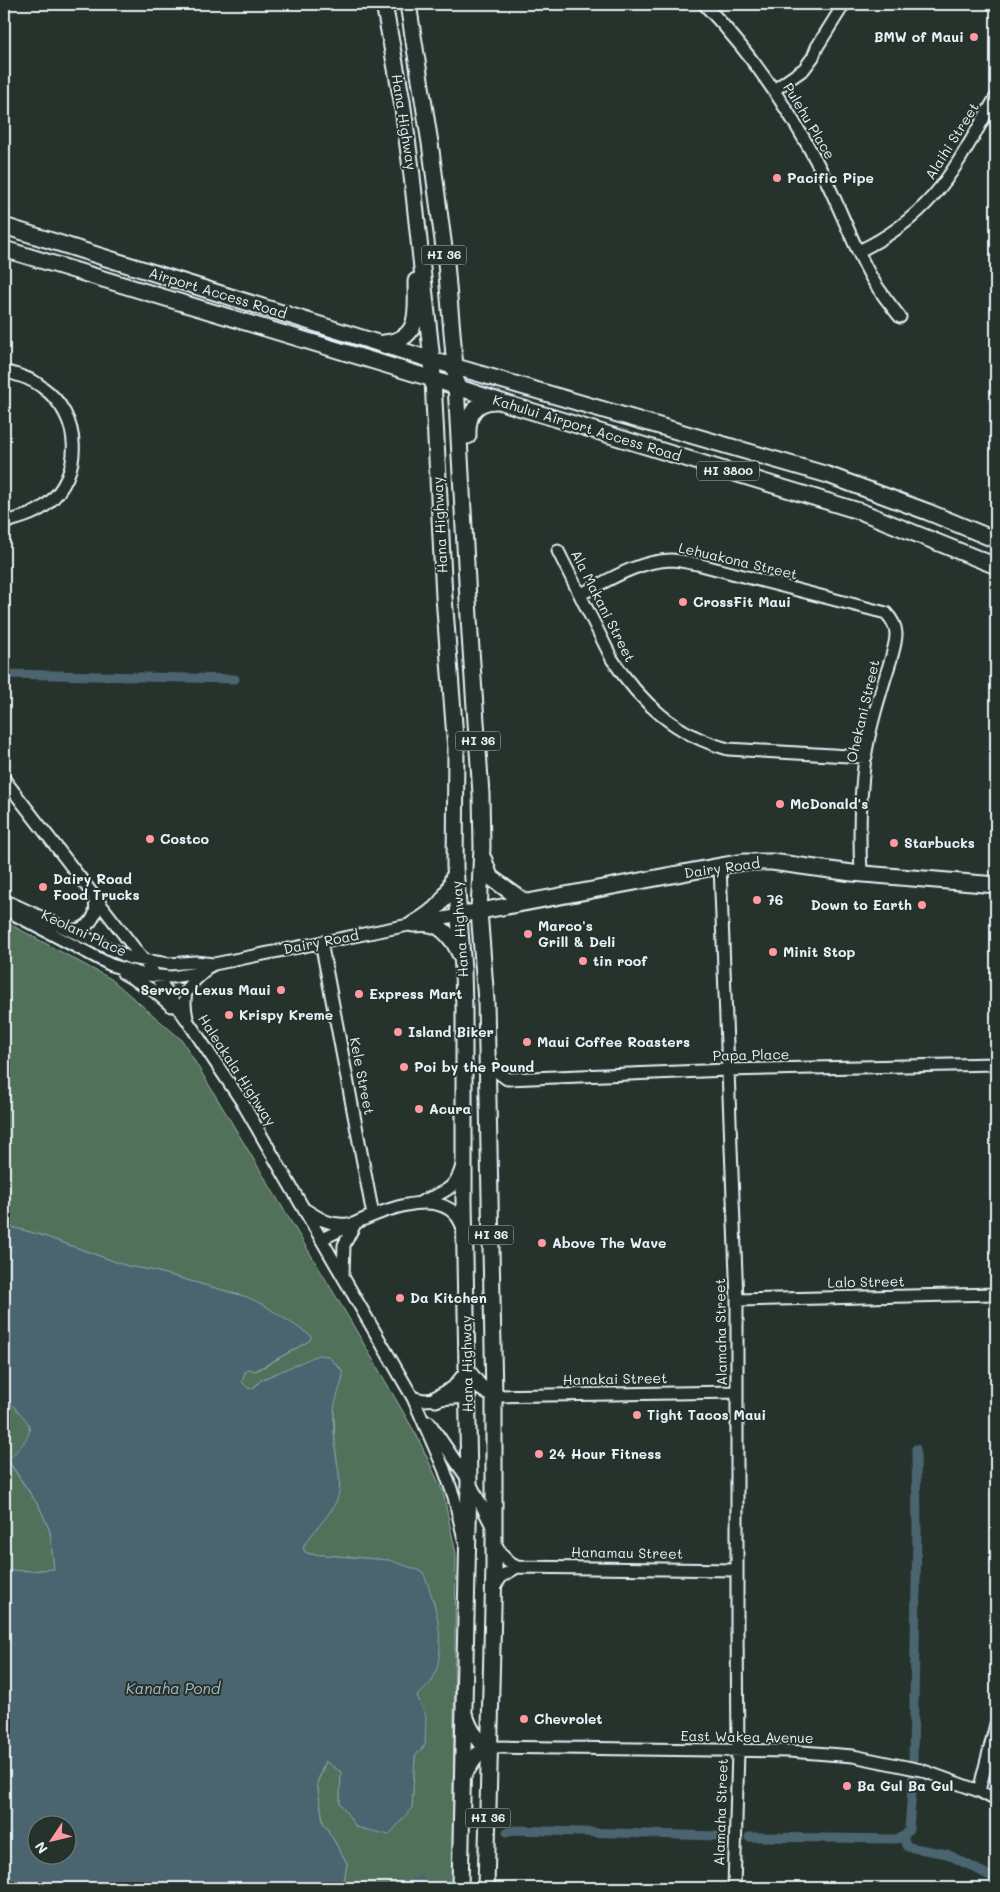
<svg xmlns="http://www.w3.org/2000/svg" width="1000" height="1892" font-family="Mali,sans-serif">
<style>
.green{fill:#51715a;stroke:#9cb1a9}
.water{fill:#4b6570;stroke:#8a9da6;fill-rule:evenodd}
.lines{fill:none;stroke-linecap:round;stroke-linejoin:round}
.canal{stroke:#4b6570;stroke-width:9}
.minor-casing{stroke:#e8f1f8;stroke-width:15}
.major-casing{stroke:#e8f1f8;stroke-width:19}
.minor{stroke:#26332d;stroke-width:11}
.major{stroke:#26332d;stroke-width:15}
.poi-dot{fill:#ff9aa2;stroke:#26332d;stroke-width:2}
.labels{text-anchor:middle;stroke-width:4;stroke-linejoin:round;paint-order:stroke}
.shield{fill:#26332d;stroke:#aeb8bb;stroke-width:1}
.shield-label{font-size:12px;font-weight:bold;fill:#e8f1f8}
.poi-label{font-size:14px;font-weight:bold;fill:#e8f1f8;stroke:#26332d;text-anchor:start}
.street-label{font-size:14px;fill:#e8f1f8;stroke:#26332d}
.water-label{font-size:15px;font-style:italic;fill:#a9b9c2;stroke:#26332d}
</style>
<rect width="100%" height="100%" fill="#26332d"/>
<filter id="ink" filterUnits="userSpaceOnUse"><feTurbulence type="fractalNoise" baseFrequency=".02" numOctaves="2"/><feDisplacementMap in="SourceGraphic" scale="10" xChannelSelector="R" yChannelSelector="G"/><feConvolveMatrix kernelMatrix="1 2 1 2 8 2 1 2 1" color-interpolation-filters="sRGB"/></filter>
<g filter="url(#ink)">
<path class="green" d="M4 921 111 979 182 1040 350 1320 417 1436 443 1492 456 1554 452 1888H343L347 1863 323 1822 317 1783 326 1761 341 1772 340 1803 412 1808 415 1756 425 1745 417 1696 433 1680 389 1560 310 1554 305 1552 303 1548 306 1542 332 1509 338 1494 340 1483 335 1446 334 1414 335 1399 343 1378 341 1369 328 1356 272 1375 261 1380 252 1389 248 1388 242 1382 245 1372 250 1369 255 1371 260 1369 309 1341 302 1330 247 1297 151 1270 127 1266 41 1235 4 1225Z
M4 1396C14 1407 37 1423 28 1439 23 1447 14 1454 8 1461L40 1508 50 1531 54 1569 29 1571 4 1570Z"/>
<path class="water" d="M4 1225 41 1235 127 1266 151 1270 247 1297 262 1304 310 1335 311 1338 309 1341 255 1371 250 1369 245 1372 242 1382 248 1388 253 1389 261 1380 318 1355 328 1356 343 1372C343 1384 334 1399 334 1414 333 1424 334 1435 335 1445 336 1463 344 1484 336 1502 328 1517 316 1529 306 1542L303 1548 305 1552 310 1554 389 1560 423 1572C436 1604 448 1645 433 1679 430 1685 422 1691 417 1696L426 1716 425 1745 415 1756 412 1808 389 1835 356 1827 340 1803 341 1772 325 1761 317 1783 323 1822 347 1863 343 1888H4V1570L29 1571 54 1569 50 1531 40 1508 8 1460C41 1426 33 1428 4 1396ZM38 1824H68V1854H38Z"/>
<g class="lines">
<path class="canal" d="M4 674 235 679
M913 1761 917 1530 916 1449
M507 1832 515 1830 716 1836
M749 1837 897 1839 905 1835 909 1830 913 1776
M902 1837 908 1847 947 1854 996 1879
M405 1888 421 1880"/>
<g class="minor-casing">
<path id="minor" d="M704 4C751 53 790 110 821 170 839 205 852 243 871 277 879 291 890 304 900 317
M774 90 804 69 813 57 817 47 844 4
M859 251C936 214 955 167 996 97
M4 371C17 375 31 378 42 387 82 415 84 475 46 505 34 515 18 518 4 523
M558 551 612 659C641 703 676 735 728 749L866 757
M581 594C609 580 638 561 671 560 679 560 689 563 697 564L886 613C901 629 896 640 891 659 881 691 870 725 865 758 860 796 859 835 861 872
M4 779 155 975 187 1020 242 1102 413 1398 444 1469 454 1497 464 1539
M720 866 737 1300V1629L738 1751 734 1888
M4 900 130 958 169 964 195 962 214 964
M4 909 111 965 145 975 172 977 197 973 214 964 459 915
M69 930C88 931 100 916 94 898
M321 942 373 1215
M123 973 154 991 171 1006
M187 1018C182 993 185 988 204 972
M488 1056 496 1071 507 1079 727 1070 996 1064
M421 1202C442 1192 456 1191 462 1165
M306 1210C320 1219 331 1226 348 1224
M322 1239C353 1224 447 1172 463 1229
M343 1274 344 1245 355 1224
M737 1300 996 1294
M494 1396 737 1392
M413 1398 424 1400 468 1397
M429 1422 469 1481 493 1528
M494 1543 508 1562 517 1567 736 1570
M494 1587 502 1576 517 1567
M490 1747 789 1751 853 1756 921 1770 979 1791 996 1800
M979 1791 996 1724"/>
</g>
<g class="major-casing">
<path id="major" d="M384 4 402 101 412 176 432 360 444 597 456 750 455 867 463 969 464 1009V1201L469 1481 460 1888
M408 4 430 143 446 263 455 367 470 635 481 794 482 847 479 911 486 1001 494 1396V1567L486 1888
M4 226 432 360 828 475 928 512 996 540
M4 249 433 379 508 404 862 512 996 566
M384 343C422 340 416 310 416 281
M468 436C467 416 474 400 498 401
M484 860 490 877 525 902
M470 913 720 866 744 862H772L852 873 996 885
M415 923C434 912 448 900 453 878
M413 924C418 924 424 923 429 924 443 925 455 942 460 954
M468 1372 479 1386 494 1396
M436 1399 454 1389 468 1372
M466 1718C471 1732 477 1741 490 1747
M464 1774 476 1756 490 1747"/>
</g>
<use href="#minor" class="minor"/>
<use href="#major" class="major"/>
</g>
</g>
<g class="poi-dot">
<circle cx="974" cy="37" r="5"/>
<circle cx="777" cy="178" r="5"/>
<circle cx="683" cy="602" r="5"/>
<circle cx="780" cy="804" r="5"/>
<circle cx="150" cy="839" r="5"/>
<circle cx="894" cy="843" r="5"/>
<circle cx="43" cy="887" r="5"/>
<circle cx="757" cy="900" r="5"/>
<circle cx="922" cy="905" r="5"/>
<circle cx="528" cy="934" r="5"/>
<circle cx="773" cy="952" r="5"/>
<circle cx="583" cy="961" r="5"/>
<circle cx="281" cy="990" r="5"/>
<circle cx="359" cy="994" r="5"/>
<circle cx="229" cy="1015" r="5"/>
<circle cx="398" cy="1032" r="5"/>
<circle cx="527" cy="1042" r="5"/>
<circle cx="404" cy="1067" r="5"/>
<circle cx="419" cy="1109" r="5"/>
<circle cx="542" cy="1243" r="5"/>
<circle cx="400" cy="1298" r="5"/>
<circle cx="637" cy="1415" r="5"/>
<circle cx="539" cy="1454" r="5"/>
<circle cx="524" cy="1719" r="5"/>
<circle cx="847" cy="1786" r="5"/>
</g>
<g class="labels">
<g class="shield">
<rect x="421.5" y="245.5" width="45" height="19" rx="4"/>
<rect x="697" y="461.5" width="62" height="19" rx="4"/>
<rect x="455.5" y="731.5" width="45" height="19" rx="4"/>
<rect x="468.5" y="1225.5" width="45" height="19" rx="4"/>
<rect x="465.5" y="1808.5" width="45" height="19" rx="4"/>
</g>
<g class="shield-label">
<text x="444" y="259">HI 36</text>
<text x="728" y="475">HI 3800</text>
<text x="478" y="745">HI 36</text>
<text x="491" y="1239">HI 36</text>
<text x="488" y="1822">HI 36</text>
</g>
<g class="poi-label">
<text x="964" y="42" text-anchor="end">BMW of Maui</text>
<text x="787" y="183">Pacific Pipe</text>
<text x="693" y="607">CrossFit Maui</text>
<text x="790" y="809">McDonald's</text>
<text x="160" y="844">Costco</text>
<text x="904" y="848">Starbucks</text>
<text x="53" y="884">Dairy Road<tspan x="53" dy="16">Food Trucks</tspan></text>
<text x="767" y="905">76</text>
<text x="912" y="910" text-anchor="end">Down to Earth</text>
<text x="538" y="931">Marco's<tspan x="538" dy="16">Grill &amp; Deli</tspan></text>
<text x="783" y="957">Minit Stop</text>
<text x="593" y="966">tin roof</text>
<text x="271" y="995" text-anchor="end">Servco Lexus Maui</text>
<text x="369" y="999">Express Mart</text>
<text x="239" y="1020">Krispy Kreme</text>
<text x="408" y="1037">Island Biker</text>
<text x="537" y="1047">Maui Coffee Roasters</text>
<text x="414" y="1072">Poi by the Pound</text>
<text x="429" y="1114">Acura</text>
<text x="552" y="1248">Above The Wave</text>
<text x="410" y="1303">Da Kitchen</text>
<text x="647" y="1420">Tight Tacos Maui</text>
<text x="549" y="1459">24 Hour Fitness</text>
<text x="534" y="1724">Chevrolet</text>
<text x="857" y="1791">Ba Gul Ba Gul</text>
</g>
<g class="street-label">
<text transform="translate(809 121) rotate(59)" y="5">Pulehu Place</text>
<text transform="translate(404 122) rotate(81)" y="5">Hana Highway</text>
<text transform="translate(952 141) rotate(-58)" y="5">Alaihi Street</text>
<text transform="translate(218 293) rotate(17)" y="5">Airport Access Road</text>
<text transform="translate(587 428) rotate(17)" y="5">Kahului Airport Access Road</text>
<text transform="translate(440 525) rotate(-93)" y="5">Hana Highway</text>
<text transform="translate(738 561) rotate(13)" y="5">Lehuakona Street</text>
<text transform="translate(603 606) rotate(63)" y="5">Ala Makani Street</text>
<text transform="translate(863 711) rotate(-77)" y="5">Ohekani Street</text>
<text transform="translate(722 868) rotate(-8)" y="5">Dairy Road</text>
<text transform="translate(460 929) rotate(-94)" y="5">Hana Highway</text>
<text transform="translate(84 933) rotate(25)" y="5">Keolani Place</text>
<text transform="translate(321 942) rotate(-11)" y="5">Dairy Road</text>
<text transform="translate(751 1055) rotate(-1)" y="5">Papa Place</text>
<text transform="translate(237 1070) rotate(57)" y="5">Haleakala Highway</text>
<text transform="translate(362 1076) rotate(79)" y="5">Kele Street</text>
<text transform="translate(866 1282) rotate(-1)" y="5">Lalo Street</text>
<text transform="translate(721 1332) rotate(-91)" y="5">Alamaha Street</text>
<text transform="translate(467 1364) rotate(-91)" y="5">Hana Highway</text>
<text transform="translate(615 1379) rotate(-1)" y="5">Hanakai Street</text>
<text transform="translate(627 1553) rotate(1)" y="5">Hanamau Street</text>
<text transform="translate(747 1737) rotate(1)" y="5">East Wakea Avenue</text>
<text transform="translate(721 1812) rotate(-88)" y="5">Alamaha Street</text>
</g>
<g class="water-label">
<text x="173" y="1694">Kanaha Pond</text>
</g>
</g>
<rect width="1000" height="1892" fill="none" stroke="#26332d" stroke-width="20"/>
<rect x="10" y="10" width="980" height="1872" fill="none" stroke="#e8f1f8" stroke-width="2" filter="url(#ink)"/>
<g transform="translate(52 1840) rotate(235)"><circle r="24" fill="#26332d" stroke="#747f7e"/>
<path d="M0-4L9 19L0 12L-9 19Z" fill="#ff9aa2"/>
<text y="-8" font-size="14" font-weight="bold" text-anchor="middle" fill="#e8f1f8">N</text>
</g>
</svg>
